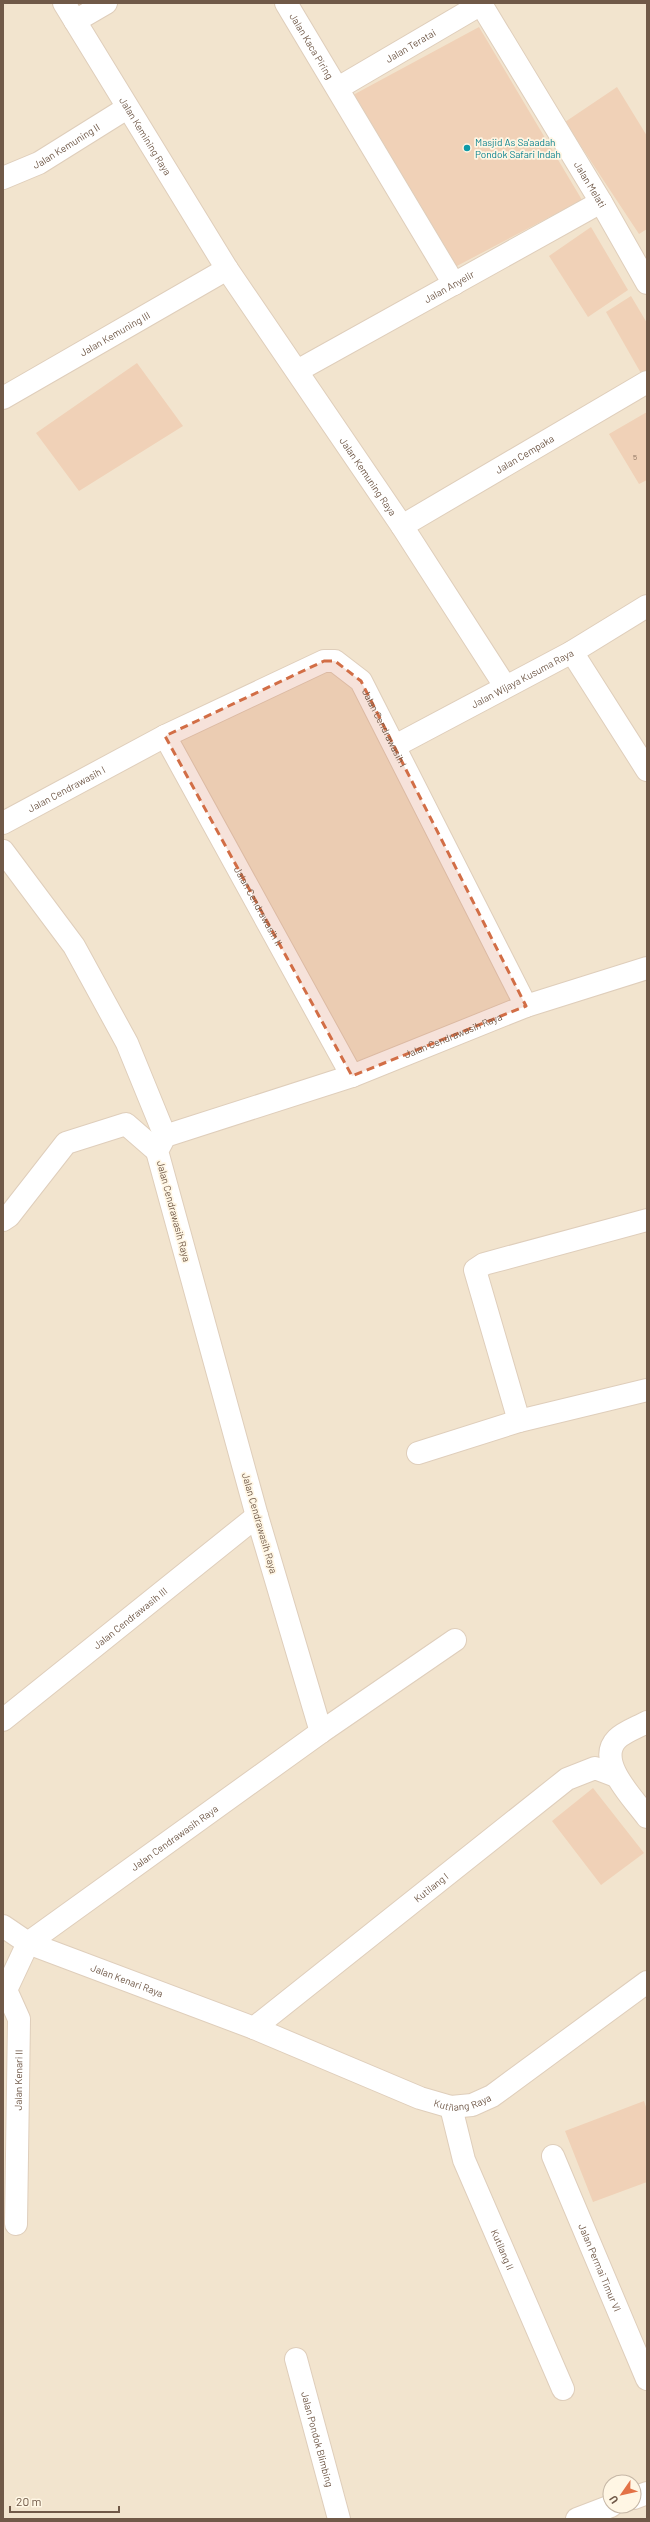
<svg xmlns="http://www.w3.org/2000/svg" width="650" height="2522" font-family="Barlow,sans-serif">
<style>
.residential{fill:#f2e4ce;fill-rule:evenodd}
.building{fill:#f0d1b7}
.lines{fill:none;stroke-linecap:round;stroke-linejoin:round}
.street-casing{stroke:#dfcebb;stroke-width:24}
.street{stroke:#fff;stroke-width:22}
.marked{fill:#d26e46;fill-opacity:0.2;stroke:#d26e46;stroke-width:3;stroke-dasharray:8 5;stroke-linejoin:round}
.culture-dot{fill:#0f9aa8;stroke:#fff6e4;stroke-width:1.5}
.labels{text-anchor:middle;stroke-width:3.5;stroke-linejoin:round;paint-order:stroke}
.number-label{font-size:8px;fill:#907764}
.street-label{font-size:10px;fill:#705948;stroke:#fff6e4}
.culture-label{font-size:10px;fill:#0d838f;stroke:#fff6e4;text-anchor:start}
</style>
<rect width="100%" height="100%" fill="#fbf2df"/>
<path class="residential" d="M3 3H647V2519H3ZM610 2482H634V2506H610Z"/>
<path class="building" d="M479 27 582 200 455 267 353 95Z
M617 87 647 136V229L639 234 565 122Z
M591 227 628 290 588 317 549 256Z
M631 296 647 323V371L642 375 606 312Z
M137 363 183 426 79 491 36 433Z
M647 412V480L639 484 609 434Z
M593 1788 644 1853 601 1885 552 1821Z
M644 2101 647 2110V2182L593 2202 565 2131Z"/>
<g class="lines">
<g class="street-casing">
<g id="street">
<path id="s1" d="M64 3 227 269 402 526 505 686"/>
<path id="s2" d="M286 3 454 284"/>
<path id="s3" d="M481 4 601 202 647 283"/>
<path d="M75 21 106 3"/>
<path id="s4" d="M338 88 483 3"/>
<path id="s5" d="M3 178 39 163 127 108"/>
<path id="s6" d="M297 371 601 202"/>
<path id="s7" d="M3 398 227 269"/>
<path id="s8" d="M402 526 647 382"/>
<path d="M572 652 647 770"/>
<path id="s9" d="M165 736 352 1076"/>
<path id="s10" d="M395 746 572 652 647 606"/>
<path id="s11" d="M3 823 165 736 324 661H335L361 681 526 1006"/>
<path d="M3 851 74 946 127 1043 165 1136"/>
<path d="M3 1220 9 1216 66 1143 126 1124 157 1151"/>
<path d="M519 1421 475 1270 484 1264 647 1220"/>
<path d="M418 1453 519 1421 647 1390"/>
<path id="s12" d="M3 1720 257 1516"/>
<path d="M647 1722C638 1727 624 1732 617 1739 595 1761 634 1799 647 1817"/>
<path id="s13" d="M321 1732 257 1516 157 1151 165 1136 352 1076 526 1006 647 968"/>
<path id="s14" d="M3 1926 28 1943 254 2028 420 2098 451 2107 472 2105 492 2096 647 1982"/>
<path id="s15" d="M254 2028 567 1779 595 1768 616 1776"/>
<path id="s16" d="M451 2107 464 2160 563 2389"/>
<path id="s17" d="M553 2156 647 2379"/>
<path id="s18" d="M16 2224 19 2019 6 1990 28 1943 321 1732 455 1640"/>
<path id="s19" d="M296 2359 339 2519"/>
<path d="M634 2498 647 2493"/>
<path d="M577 2519 611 2506"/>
</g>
</g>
<use href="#street" class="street"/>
</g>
<path class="marked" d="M324 661H335L361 681 526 1006 352 1076 165 736Z"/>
<circle class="culture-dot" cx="467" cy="148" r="4"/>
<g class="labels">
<g class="number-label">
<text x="635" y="460">5</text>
</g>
<g class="street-label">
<text dy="4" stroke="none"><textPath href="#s2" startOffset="50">Jalan Kaca Piring</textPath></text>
<text dy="4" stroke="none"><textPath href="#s4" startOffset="84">Jalan Teratai</textPath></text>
<text dy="4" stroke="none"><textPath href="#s1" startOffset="156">Jalan Kemining Raya</textPath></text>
<text dy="4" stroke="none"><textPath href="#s5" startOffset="71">Jalan Kemuning II</textPath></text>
<text dy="4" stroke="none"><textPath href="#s3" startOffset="211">Jalan Melati</textPath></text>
<text dy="4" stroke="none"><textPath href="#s6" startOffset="174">Jalan Anyelir</textPath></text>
<text dy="4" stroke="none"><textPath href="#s7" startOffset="129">Jalan Kemuning III</textPath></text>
<text dy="4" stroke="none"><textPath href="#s8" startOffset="142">Jalan Cempaka</textPath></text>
<text dy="4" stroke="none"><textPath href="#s1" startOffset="563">Jalan Kemuning Raya</textPath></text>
<text dy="4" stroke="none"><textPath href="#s10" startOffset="144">Jalan Wijaya Kusuma Raya</textPath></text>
<text dy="4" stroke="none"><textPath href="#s11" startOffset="456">Jalan Cendrawasih I</textPath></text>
<text dy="4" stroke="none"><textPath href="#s11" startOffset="72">Jalan Cendrawasih I</textPath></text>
<text dy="4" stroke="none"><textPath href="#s9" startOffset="194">Jalan Cendrawasih II</textPath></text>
<text dy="4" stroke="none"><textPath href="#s13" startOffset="926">Jalan Cendrawasih Raya</textPath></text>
<text transform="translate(174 1211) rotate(75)" y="4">Jalan Cendrawasih Raya</text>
<text transform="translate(260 1523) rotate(74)" y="4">Jalan Cendrawasih Raya</text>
<text dy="4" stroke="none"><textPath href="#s12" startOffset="163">Jalan Cendrawasih III</textPath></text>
<text dy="4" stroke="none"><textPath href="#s18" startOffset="469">Jalan Cendrawasih Raya</textPath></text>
<text dy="4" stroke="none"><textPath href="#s15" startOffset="226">Kutilang I</textPath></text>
<text dy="4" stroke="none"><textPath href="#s14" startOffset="136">Jalan Kenari Raya</textPath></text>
<text dy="4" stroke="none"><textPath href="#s18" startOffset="144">Jalan Kenari II</textPath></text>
<text dy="4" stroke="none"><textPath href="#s14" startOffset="496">Kutilang Raya</textPath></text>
<text dy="4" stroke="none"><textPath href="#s16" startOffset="152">Kutilang II</textPath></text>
<text dy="4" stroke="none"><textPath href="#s17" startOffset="121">Jalan Permai Timur VI</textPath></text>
<text dy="4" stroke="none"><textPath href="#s19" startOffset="83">Jalan Pondok Blimbing</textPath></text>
</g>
<g class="culture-label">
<text x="475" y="146">Masjid As Sa'aadah<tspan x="475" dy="12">Pondok Safari Indah</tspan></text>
</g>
</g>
<rect width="650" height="2522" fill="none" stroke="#705948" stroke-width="8"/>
<g transform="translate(622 2494) rotate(236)"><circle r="19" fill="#fff6e4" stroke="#c6b7a6"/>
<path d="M0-3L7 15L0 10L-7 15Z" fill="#e37246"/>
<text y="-6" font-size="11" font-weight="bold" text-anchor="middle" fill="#705948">U</text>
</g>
<path d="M10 2506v6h109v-6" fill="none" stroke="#705948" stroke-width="2"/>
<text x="16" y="2506" font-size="12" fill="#705948" stroke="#fff6e4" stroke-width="3" paint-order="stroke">20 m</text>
</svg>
